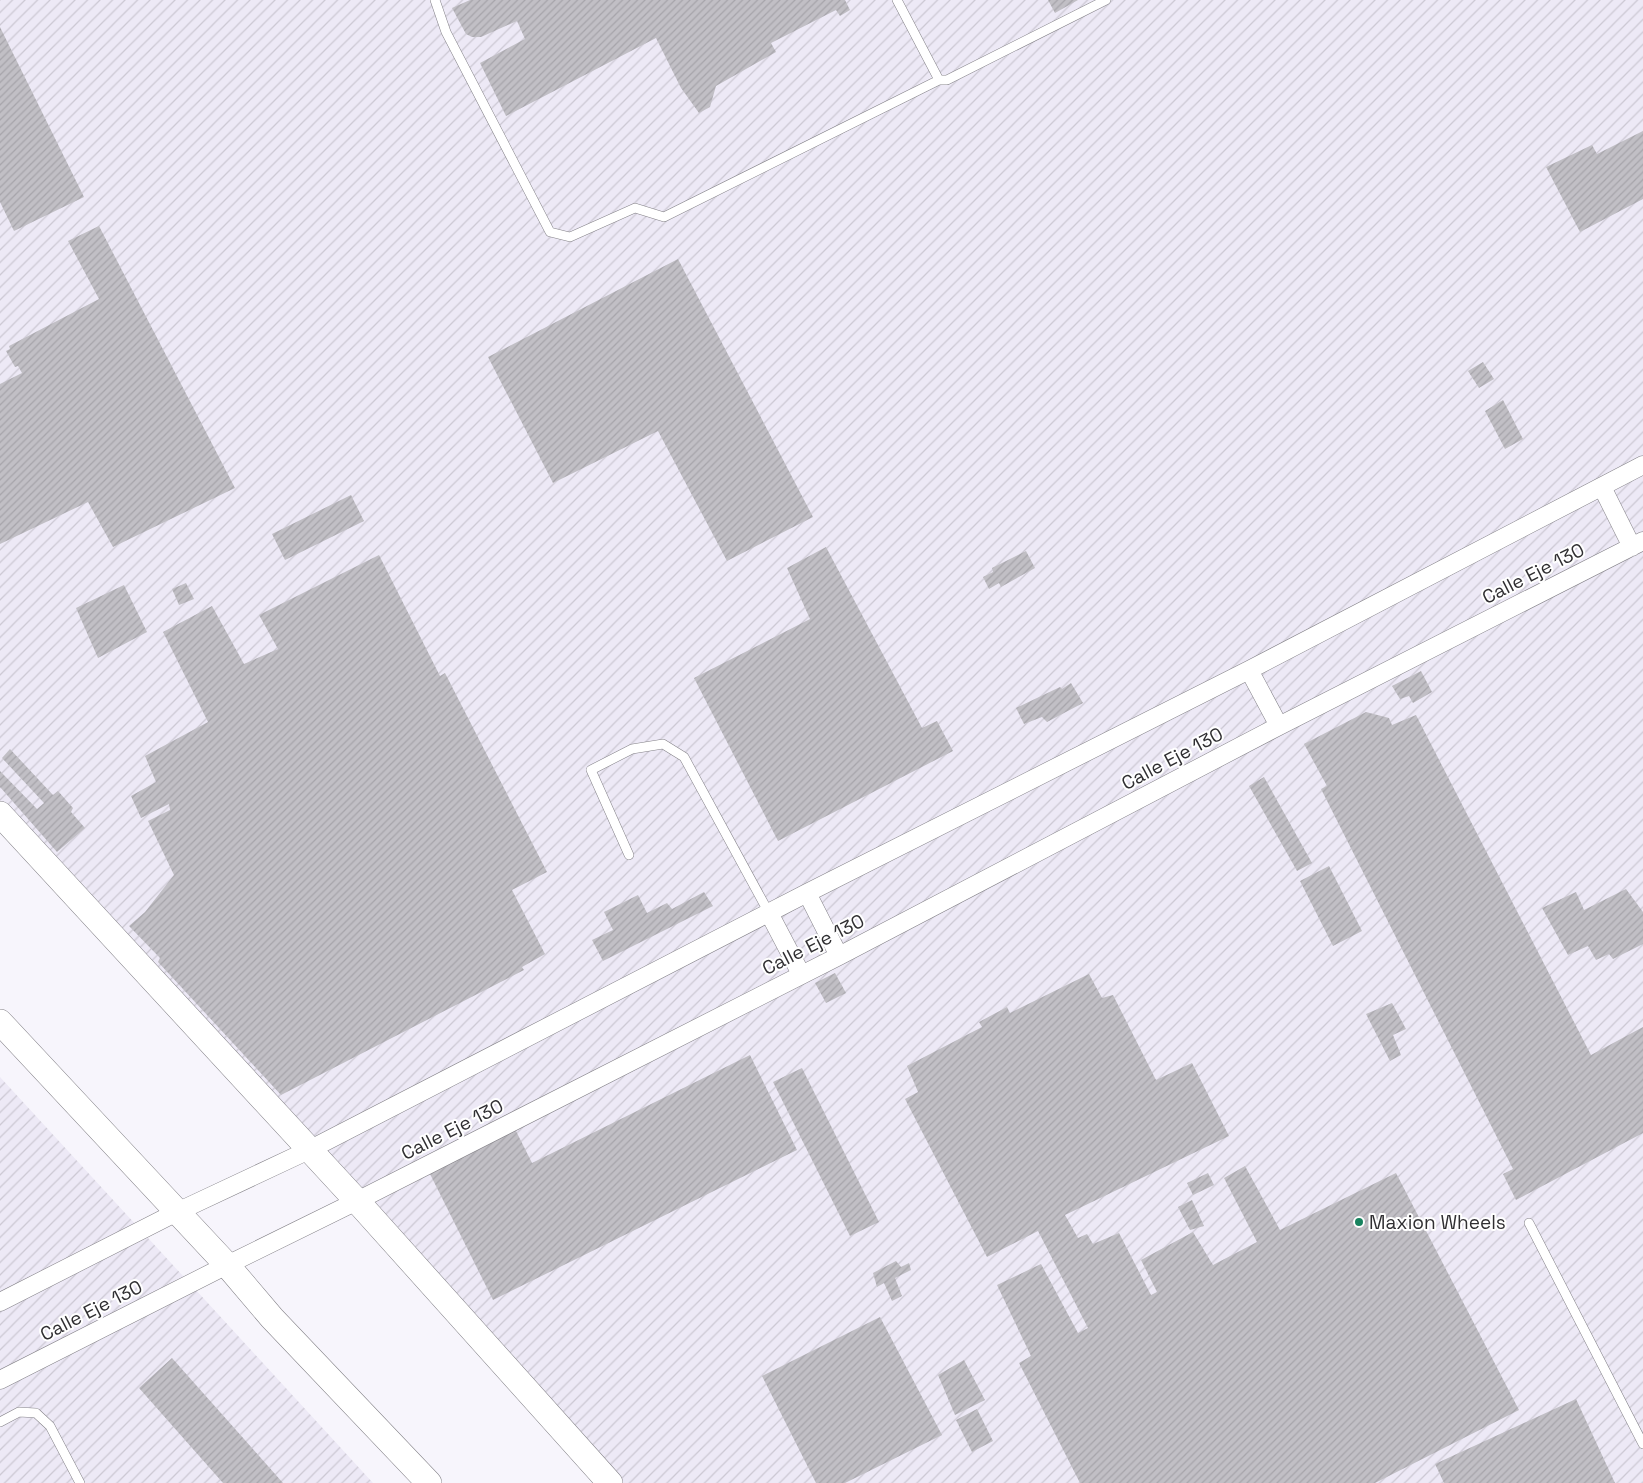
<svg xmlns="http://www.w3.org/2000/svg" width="1643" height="1483" font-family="'Space Grotesk',sans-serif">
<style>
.industrial{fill:url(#industrial-furrows)}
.building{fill:url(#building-hatch)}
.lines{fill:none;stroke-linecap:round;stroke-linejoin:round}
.lane-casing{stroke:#848288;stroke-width:10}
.street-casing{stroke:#848288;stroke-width:19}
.secondary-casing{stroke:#848288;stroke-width:26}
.lane{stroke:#fff;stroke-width:9}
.street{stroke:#fff;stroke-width:18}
.secondary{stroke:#fff;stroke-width:25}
.poi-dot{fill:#17825e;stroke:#fff;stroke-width:2}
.labels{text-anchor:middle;stroke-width:4;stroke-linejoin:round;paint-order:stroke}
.street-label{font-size:19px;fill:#302f32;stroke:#fff}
.poi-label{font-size:19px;fill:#302f32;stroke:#fff;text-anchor:start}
</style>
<defs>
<pattern id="industrial-furrows" width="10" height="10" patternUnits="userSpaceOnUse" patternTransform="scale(1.25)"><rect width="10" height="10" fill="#ede9f6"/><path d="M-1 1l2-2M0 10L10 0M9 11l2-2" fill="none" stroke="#ccc8d3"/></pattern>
<pattern id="building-hatch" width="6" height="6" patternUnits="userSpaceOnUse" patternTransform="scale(1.25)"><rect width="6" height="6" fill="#c1bfc5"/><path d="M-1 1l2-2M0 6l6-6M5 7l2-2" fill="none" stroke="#a6a4aa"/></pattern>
</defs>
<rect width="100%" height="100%" fill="#f7f5fc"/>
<path class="industrial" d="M0 0H1643V1483H607L0 824Z
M0 1077 206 1301 373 1483H0Z"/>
<path class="building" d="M470 0H845L850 10 840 16 836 10 771 43 776 52 716 86 710 107 699 113 681 88 656 38 506 116 480 63 525 39 517 21 481 37H472L466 34 452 8Z
M1048 0H1078L1055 13Z
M0 27 84 197 14 231 0 202Z
M1643 131V199L1580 232 1546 167 1592 145 1597 154Z
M99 226 235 488 113 547 88 502 0 544V384L22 373 18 366 15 367 6 351 10 349 9 346 99 299 68 241Z
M678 259 813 517 727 561 658 431 553 483 488 357Z
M1483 362 1494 379 1479 388 1468 371Z
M1503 400 1523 439 1505 449 1485 411Z
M351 495 364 521 285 560 272 534Z
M826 547 922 728 937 721 953 751 778 841 694 678 810 619 787 568Z
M1026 551 1035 568 1001 587 999 583 989 589 983 577 993 572 992 568Z
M379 555 440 676 445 673 547 872 512 890 545 954 522 967 524 970 281 1095 158 962 160 958 129 926 145 912 174 875 148 821 170 810 169 804 141 818 131 796 156 782 145 756 208 722 163 632 212 606 244 664 278 649 259 615Z
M186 583 194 599 179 605 172 589Z
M124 585 147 632 98 658 76 608Z
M1421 671 1432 692 1413 703 1409 696 1400 699 1392 686Z
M1071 683 1083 703 1047 722 1042 717 1024 724 1016 708 1060 687 1062 689Z
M1366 712 1389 718 1392 725 1416 715 1591 1055 1643 1027V1133L1516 1200 1503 1174 1513 1169 1321 789 1327 786 1304 744Z
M10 749 53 795 58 791 73 808 71 812 85 828 57 852 0 787V771L37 809 44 803 2 758Z
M1264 777 1312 863 1297 871 1249 786Z
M1329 866 1362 931 1333 946 1300 881Z
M1626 889 1643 912V944L1613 959 1609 954 1596 960 1588 946 1568 955 1542 908 1576 892 1584 910Z
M704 892 713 906 603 961 592 940 613 930 604 912 638 895 647 913 667 903 672 909Z
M835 973 846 993 826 1003 815 983Z
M1089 974 1102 998 1113 995 1156 1080 1192 1063 1229 1136 1065 1215 1078 1238 1087 1234 1093 1244 1119 1233 1151 1295 1157 1292 1141 1260 1193 1232 1213 1265 1257 1242 1224 1178 1245 1166 1280 1230 1396 1173 1519 1410 1375 1483H1080L1019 1363 1031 1356 997 1285 1041 1264 1078 1333 1088 1328 1038 1231 987 1257 905 1099 918 1092 907 1066 982 1027 979 1022 1007 1007 1010 1013Z
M1392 1003 1406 1029 1393 1035 1401 1055 1390 1061 1366 1014Z
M750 1055 797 1150 493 1300 429 1172 515 1129 532 1163Z
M802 1068 879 1222 850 1236 773 1082Z
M1208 1173 1214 1185 1193 1195 1187 1183Z
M1192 1200 1204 1226 1190 1230 1178 1207Z
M896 1261 901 1267 909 1263 911 1270 895 1278 902 1296 892 1301 884 1283 877 1287 873 1273Z
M880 1317 942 1435 845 1483H816L762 1376Z
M172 1358 283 1483H223L139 1388Z
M964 1360 985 1400 955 1415 938 1375Z
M1576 1399 1615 1483H1444L1435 1464Z
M977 1409 993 1441 972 1452 956 1420Z"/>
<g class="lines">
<g class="lane-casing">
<path id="lane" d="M435 0 446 32 550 232 570 237 635 208 664 217 939 80H947L1106 0
M897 0 939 80
M629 855 591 770 632 749 663 744 684 757 769 913
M1529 1223 1643 1444
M0 1422 19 1412 36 1413 50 1426 80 1483"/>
</g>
<g class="street-casing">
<path id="street" d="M1602 487 1632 547
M1249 670 1279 726
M807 893 839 956
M769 913 801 974
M0 1302 177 1212 309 1150 807 893 1249 670 1643 465
M0 1380 227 1265 357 1201 839 956 1279 726 1643 541"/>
</g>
<g class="secondary-casing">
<path id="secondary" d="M0 814 357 1201 610 1483
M0 1022 227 1265 272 1318 429 1483"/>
</g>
<use href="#lane" class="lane"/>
<use href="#street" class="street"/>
<use href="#secondary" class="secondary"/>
</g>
<circle class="poi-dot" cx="1359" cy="1222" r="5"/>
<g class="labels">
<g class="street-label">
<text transform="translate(1533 573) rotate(-27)" y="7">Calle Eje 130</text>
<text transform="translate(1172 758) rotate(-28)" y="7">Calle Eje 130</text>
<text transform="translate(813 944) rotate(-27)" y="7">Calle Eje 130</text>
<text transform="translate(452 1129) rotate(-27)" y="7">Calle Eje 130</text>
<text transform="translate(91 1310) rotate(-27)" y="7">Calle Eje 130</text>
</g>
<g class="poi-label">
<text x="1369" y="1229">Maxion Wheels</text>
</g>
</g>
</svg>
